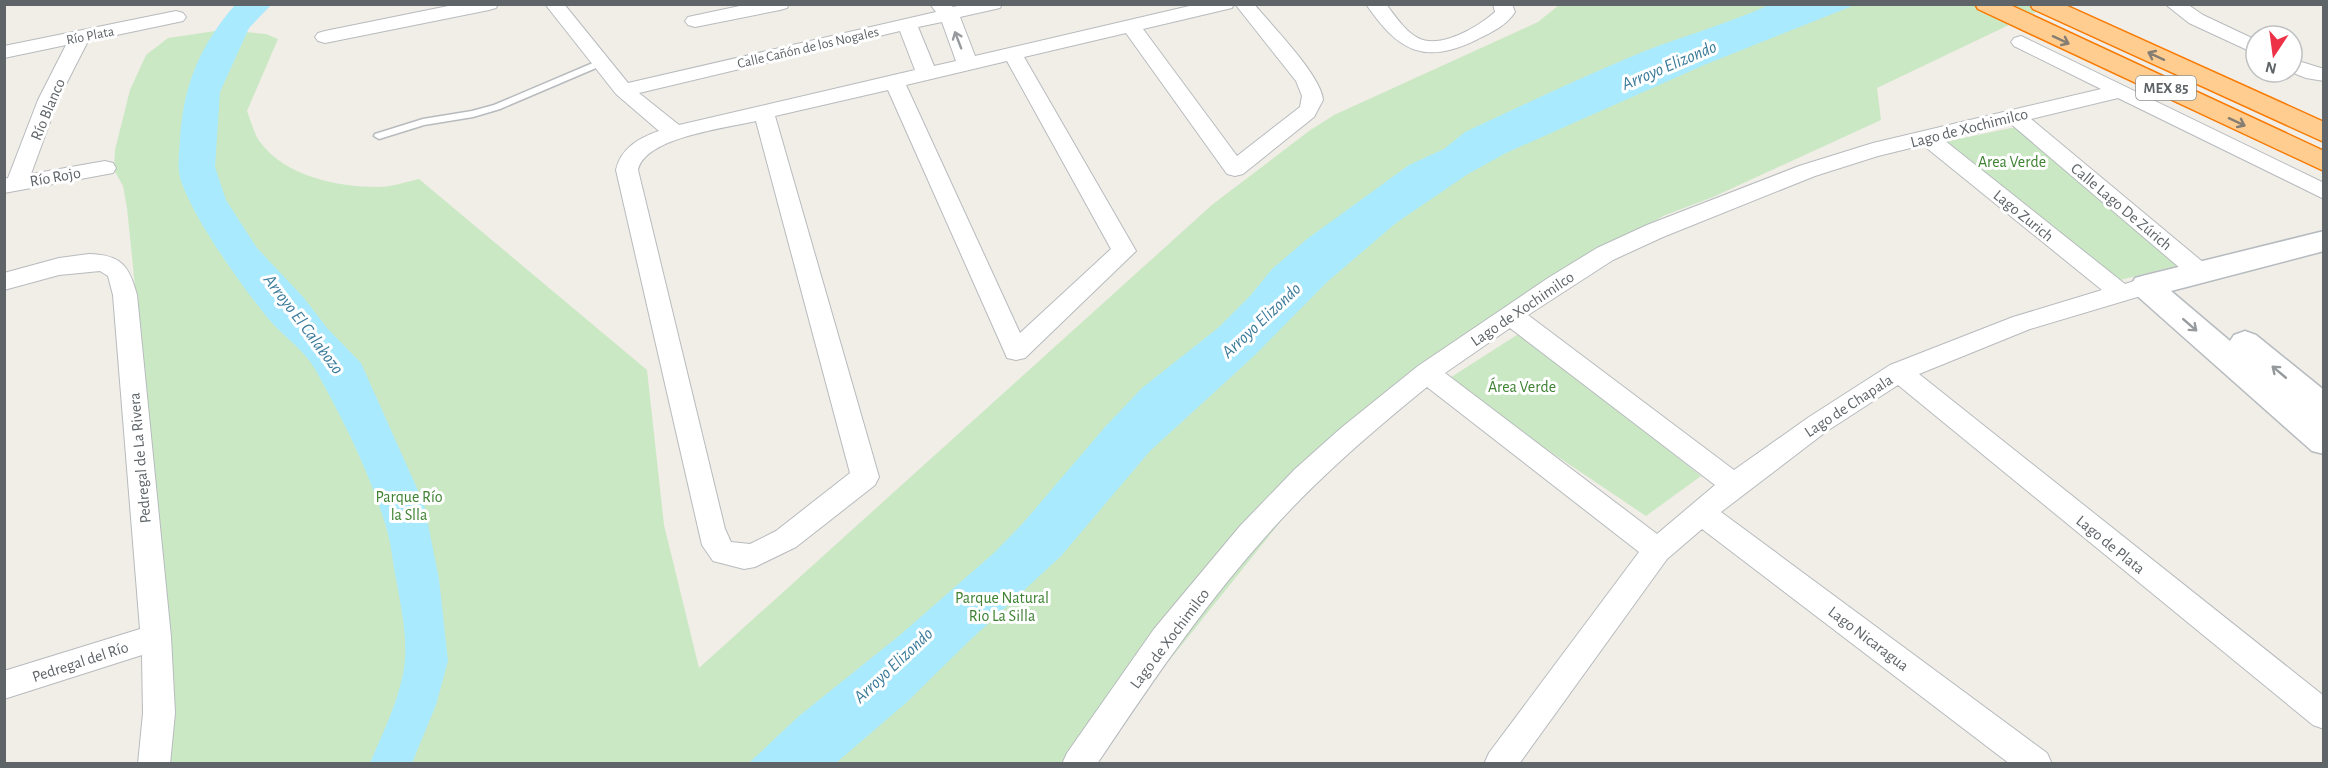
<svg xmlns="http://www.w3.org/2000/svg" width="2328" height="768" font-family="'Alegreya Sans',sans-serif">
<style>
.green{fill:#cbe8c4}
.water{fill:#a9eaff}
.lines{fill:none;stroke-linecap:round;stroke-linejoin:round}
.lane-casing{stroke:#b7bbbe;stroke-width:3}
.street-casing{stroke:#b7bbbe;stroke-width:2}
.secondary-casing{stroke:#b5bbbf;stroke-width:3}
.highway-casing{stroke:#f87a00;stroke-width:3}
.lane{fill:#fff;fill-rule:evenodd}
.street{fill:#fff;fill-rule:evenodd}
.secondary{fill:#fff;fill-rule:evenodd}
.highway{fill:#ffcd90;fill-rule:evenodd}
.oneway{stroke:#969a9d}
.oneway2{stroke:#867e72}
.labels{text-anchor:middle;stroke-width:6;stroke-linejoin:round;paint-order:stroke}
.far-street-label{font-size:14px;fill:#5e6468;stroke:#fff}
.shield{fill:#fff;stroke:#8e9295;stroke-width:1.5}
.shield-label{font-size:15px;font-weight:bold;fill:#5e6468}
.street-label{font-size:16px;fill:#5e6468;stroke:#fff}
.park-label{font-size:16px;fill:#3e8232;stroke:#fff}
.water-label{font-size:18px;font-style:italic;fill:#3a7b9a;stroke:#fff}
</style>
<rect width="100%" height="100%" fill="#f1ede7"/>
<path class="green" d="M1559 5H2051L1877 88 1881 120 1713 197 1663 216 1556 284 1350 435 1087 763H165L154 472 127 208 123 186 114 170 115 150 130 90 146 55 168 38 222 30 266 34 278 39 247 111C251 121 254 134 260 142 285 176 337 187 378 187 391 187 406 182 419 179L647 370 664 525 699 668 1213 204 1309 131 1334 115 1538 22Z
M2016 127 2184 264 2120 280 1940 143Z
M1520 333 1701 476 1646 516 1445 381Z"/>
<path class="water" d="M235 5H271L249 28 220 92 215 167 226 200 257 248 304 298 327 328 361 363 424 504 439 579 448 661 436 705 412 763H370C382 735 397 704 403 674 409 644 402 613 397 584 393 566 392 548 387 530 371 475 343 419 315 369 303 348 280 334 266 316 239 282 195 221 181 181 177 168 179 154 180 140 183 86 200 45 235 5Z
M1769 5H1855L1704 65 1506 153 1468 174 1396 223 1327 282 1255 355 1150 451 1061 556 967 643 907 702 836 763H749L799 716 900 635 995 552 1023 523 1105 427 1142 388 1218 328 1250 296 1272 269 1307 239 1409 165 1444 149 1465 132C1519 107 1573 81 1628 58 1674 38 1723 26 1769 5Z"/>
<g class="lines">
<g class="lane-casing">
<path id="lane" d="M600 60 605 63 603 65 500 109 473 117 424 125 379 139 374 136 375 134 423 119 472 111 494 105Z"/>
</g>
<g class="street-casing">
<path id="street" d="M458 4H498L496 8 489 10 325 43 318 41 315 37 318 33 325 31Z
M545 4H564L628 83 936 12 930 4H950L953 7 966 4H1002L1000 8 960 17 975 56 1198 4H1234L1232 8 1143 29 1237 156 1300 107 1302 96 1296 81 1235 4H1254C1272 26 1321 75 1323 100L1314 117 1243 174 1235 176 1227 174 1126 33 1024 57 1136 251 1025 358 1016 360 1007 358 1004 351 888 90 775 116 879 477 875 485 796 547 755 567 744 569 713 561 702 545 616 170C621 148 639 138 659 131L616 94ZM942 22 956 61 934 66 918 27ZM900 31 915 70 679 125 639 93ZM1007 61 1111 249 1020 333 906 85ZM756 121 850 473 776 531 750 544 731 542 725 529 638 170C645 137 727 128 756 121Z
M749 4H789L787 8 780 10 695 27 688 25 685 21 688 17Z
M1366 4H1386C1395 16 1405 31 1418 38 1441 50 1479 26 1495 12L1493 4H1512L1515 12C1507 25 1492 32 1478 39 1424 66 1398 51 1366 4Z
M2165 4H2187L2203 15 2256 40V54L2189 23Z
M176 11 183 13 186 17 183 21 88 41 58 100 31 174 105 161 113 163 116 168 113 173 4 193V179L8 178 38 100 66 45 4 58V46Z
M2021 36 2324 183V199L2118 98 2031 119 2210 268 2214 274 2210 280 2202 282 2194 280 2011 124 1944 140 2125 284 2146 277 2154 280 2158 286 2154 292 2030 329 1919 374 2324 696V729L2313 725 1898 385 1827 431 1721 512 2047 753 2052 764H2010L1702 529 1667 559 1519 764H1484L1489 753 1639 552 1427 387C1368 435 1310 485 1260 543 1199 612 1148 688 1097 764H1062L1067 753 1154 629 1240 526 1295 469 1341 428 1418 366 1548 278 1597 248 1647 225 1799 166 1873 143 2101 89 2014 46 2011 42 2014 38ZM1923 145 2102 290 2013 317 1890 365 1809 417 1734 470 1528 315 1613 260 1663 237 1815 176 1878 156ZM1510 328 1715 485 1657 534 1445 373Z
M2292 59 2324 69V81L2306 78 2291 72Z
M89 254C121 255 129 265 137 295L171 637 175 713 170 764H138L143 713 142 655 4 699V671L140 629 113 295 108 276 100 271 59 275 4 290V273L59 258Z"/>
</g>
<g class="secondary-casing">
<path id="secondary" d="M2324 231V251L2171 291 2230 341 2234 335 2245 331 2256 335 2324 390V454L2312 451 2135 294 2131 286 2135 278 2146 275Z"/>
</g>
<g class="highway-casing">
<path id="highway" d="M1975 4H2008L2324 151V171L1978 9Z
M2030 4H2063L2324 122V142L2033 9Z"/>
</g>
<use href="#lane" class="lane"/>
<use href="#street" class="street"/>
<use href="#secondary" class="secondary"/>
<use href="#highway" class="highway"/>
</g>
<defs><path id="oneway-shaft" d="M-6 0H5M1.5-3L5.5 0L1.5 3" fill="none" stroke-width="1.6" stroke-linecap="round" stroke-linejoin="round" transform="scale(1.5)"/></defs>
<g class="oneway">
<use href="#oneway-shaft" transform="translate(958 40) rotate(-111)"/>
<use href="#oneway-shaft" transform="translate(2190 325) rotate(41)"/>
<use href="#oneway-shaft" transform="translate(2279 372) rotate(-140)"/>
</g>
<g class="oneway2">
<use href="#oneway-shaft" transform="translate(2061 40) rotate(25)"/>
<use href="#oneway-shaft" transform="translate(2156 56) rotate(-155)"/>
<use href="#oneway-shaft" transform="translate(2237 122) rotate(25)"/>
</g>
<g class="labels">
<g class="far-street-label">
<text transform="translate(90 35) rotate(-11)" y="5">Río Plata</text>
<text transform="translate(808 47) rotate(-13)" y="5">Calle Cañón de los Nogales</text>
</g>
<rect class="shield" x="2136" y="76" width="60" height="24" rx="4.5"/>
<g class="shield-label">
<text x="2166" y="93">MEX 85</text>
</g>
<g class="street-label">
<text transform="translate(47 109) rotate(-67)" y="6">Río Blanco</text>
<text transform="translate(1969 127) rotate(-14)" y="6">Lago de Xochimilco</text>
<text transform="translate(55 176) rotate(-10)" y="6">Río Rojo</text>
<text transform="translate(2122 206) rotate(40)" y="6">Calle Lago De Zúrich</text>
<text transform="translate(2024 215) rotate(39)" y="6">Lago Zurich</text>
<text transform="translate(1522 308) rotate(-34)" y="6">Lago de Xochimilco</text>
<text transform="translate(1848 405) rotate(-33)" y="6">Lago de Chapala</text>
<text transform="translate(139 458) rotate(-95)" y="6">Pedregal de La Rivera</text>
<text transform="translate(2111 544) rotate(39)" y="6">Lago de Plata</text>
<text transform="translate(1169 638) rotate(-53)" y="6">Lago de Xochimilco</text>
<text transform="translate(1869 638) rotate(37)" y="6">Lago Nicaragua</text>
<text transform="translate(80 661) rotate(-18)" y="6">Pedregal del Río</text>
</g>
<g class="park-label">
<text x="2012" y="167">Area Verde</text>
<text x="1522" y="392">Área Verde</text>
<text x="409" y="502">Parque Río<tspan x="409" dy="18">la Slla</tspan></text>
<text x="1002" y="603">Parque Natural<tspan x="1002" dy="18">Rio La Silla</tspan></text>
</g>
<g class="water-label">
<text transform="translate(1669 65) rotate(-23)" y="6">Arroyo Elizondo</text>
<text transform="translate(1261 320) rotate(-43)" y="6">Arroyo Elizondo</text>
<text transform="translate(304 324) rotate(53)" y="6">Arroyo El Calabozo</text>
<text transform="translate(893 665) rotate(-43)" y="6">Arroyo Elizondo</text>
</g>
</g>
<rect width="2328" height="768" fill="none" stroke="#5e6468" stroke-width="12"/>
<g transform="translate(2274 54) rotate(193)"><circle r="28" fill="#ffffff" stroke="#bfc1c3" stroke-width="1.5"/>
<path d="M0-4.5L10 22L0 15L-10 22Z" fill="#ed3147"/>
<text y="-9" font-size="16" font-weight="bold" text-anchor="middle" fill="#5e6468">N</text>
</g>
</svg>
